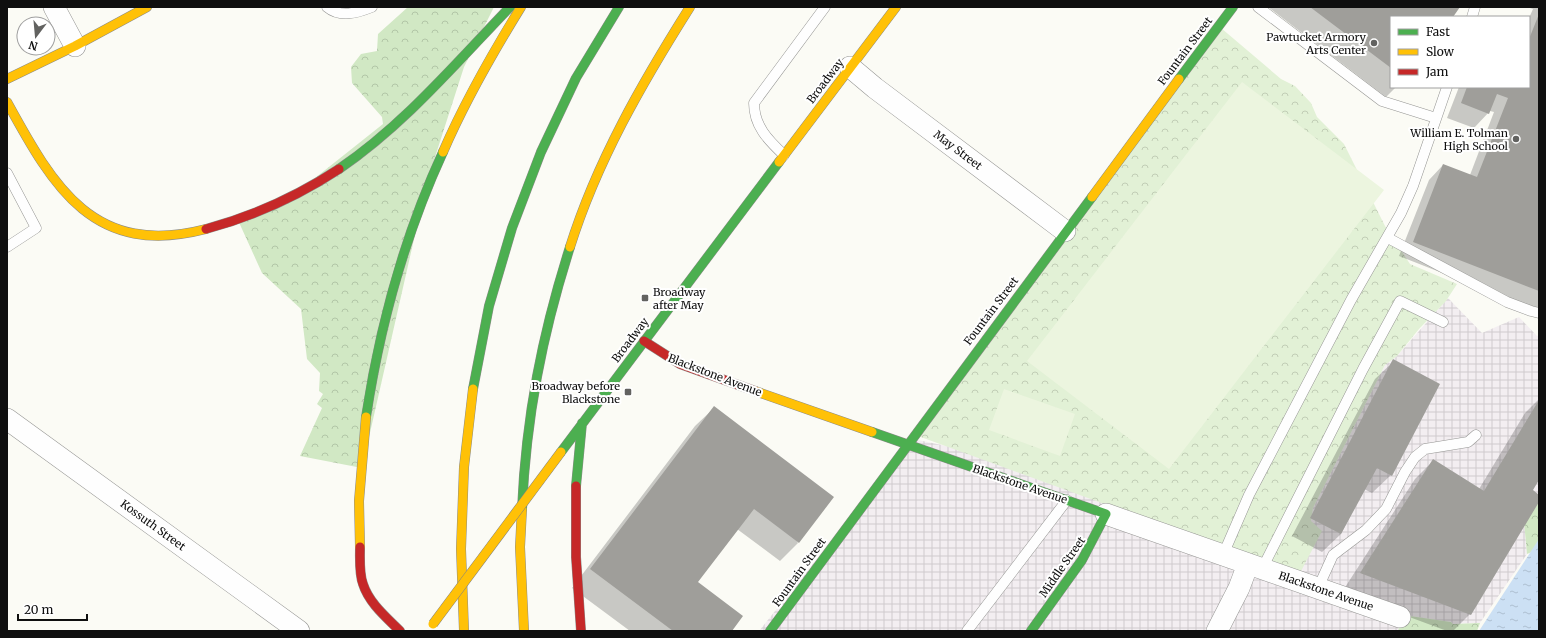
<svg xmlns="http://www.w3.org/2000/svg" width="1546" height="638" font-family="Merriweather,serif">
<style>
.industrial{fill:url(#industrial-grid)}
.forest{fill:url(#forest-crowns)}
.park{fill:url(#park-crowns)}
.pitch{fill:#ecf5df}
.water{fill:url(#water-ripples)}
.shadow{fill:#0003}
.building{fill:#9f9e9a}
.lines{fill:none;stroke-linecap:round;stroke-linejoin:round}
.lane-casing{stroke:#959593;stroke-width:11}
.street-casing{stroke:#959593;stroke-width:22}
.fast-casing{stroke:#8c8c89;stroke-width:10}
.slow-casing{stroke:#8c8c89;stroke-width:10}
.jam-casing{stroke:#8c8c89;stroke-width:10}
.lane{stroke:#fefefe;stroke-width:10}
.street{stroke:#fefefe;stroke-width:21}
.fast{stroke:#4caf50;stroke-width:9}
.slow{stroke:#ffc107;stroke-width:9}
.jam{stroke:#c62828;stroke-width:9}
.slow-bridge-casing{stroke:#838380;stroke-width:10;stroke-linecap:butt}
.slow-bridge{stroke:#ffc107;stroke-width:9}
.poi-dot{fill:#626260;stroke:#fff;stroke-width:1.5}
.labels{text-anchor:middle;stroke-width:4;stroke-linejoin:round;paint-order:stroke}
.poi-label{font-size:11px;fill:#0f0f0f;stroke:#fff;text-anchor:end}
.street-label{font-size:11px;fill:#0f0f0f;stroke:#fff}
</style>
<defs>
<pattern id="industrial-grid" width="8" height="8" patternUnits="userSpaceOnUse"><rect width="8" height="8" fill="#f3eef1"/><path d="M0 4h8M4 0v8" fill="none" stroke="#cfcbcd"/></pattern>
<pattern id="forest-crowns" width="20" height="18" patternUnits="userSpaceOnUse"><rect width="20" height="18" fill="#d1e8c4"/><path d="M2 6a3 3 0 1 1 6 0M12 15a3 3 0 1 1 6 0" fill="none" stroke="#b2c6a7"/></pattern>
<pattern id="park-crowns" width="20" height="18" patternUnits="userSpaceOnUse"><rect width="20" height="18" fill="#e2f1d6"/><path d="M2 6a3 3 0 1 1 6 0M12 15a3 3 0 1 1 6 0" fill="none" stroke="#c1cdb6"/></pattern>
<pattern id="water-ripples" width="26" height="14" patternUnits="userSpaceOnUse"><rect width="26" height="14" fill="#cce0f4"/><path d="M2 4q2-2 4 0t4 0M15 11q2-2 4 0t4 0" fill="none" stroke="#aebfd0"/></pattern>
</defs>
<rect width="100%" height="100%" fill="#fbfbf5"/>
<path class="industrial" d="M1448 298 1482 333 1519 317 1537 336 1539 335V502L1523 511 1527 554 1480 623 1453 624 1451 622 1403 615 1398 631H759L913 439 1311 521 1313 508 1385 365 1397 356Z"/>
<path class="forest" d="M408 7H494L464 67 427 182 362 468 300 456 322 408 317 404 323 394 319 391 320 373 307 359 301 309 262 273 237 218 310 182 383 124 382 117 352 83 351 67 361 54 377 51 378 34Z
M1539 502V549L1527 554 1523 511Z
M1403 615 1451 622 1453 624 1480 623 1477 631H1398Z"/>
<path class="park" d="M1221 28 1281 79 1295 86 1311 103 1317 117 1344 144 1385 226 1410 264 1457 284 1446 301 1419 329 1397 356 1385 365 1313 508 1311 521 1322 531 1299 575 918 436Z"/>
<path class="pitch" d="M1242 82 1384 190 1169 469 1027 361Z
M1004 389 1075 414 1060 456 989 430Z"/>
<path class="water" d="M1539 539V631H1479Z"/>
<path class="shadow" d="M1268 7H1459L1452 17H1391V87H1396L1386 97Z
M1527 7H1539V311L1399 256 1429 180 1443 165 1470 175 1494 112 1490 111 1474 128 1447 118 1459 87H1529V18L1533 9Z
M1394 361 1391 475 1372 493 1364 489 1341 534 1322 552 1292 536 1375 379Z
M1539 399V478L1531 490 1539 496V500L1470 614 1453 631H1447L1342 592 1415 479 1433 461 1479 489 1525 413Z
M714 408 798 543 780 561 737 529 696 583 731 631H630L572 588 695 426Z"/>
<path class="building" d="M1310 7H1460L1453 17H1391V68Z
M1539 14V291L1413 242 1443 164 1477 177 1508 98 1497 94 1489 114 1461 103 1467 87H1529V39Z
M1393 359 1440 384 1392 476 1377 468 1341 534 1310 518Z
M1539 400V480L1533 490 1539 495V502L1471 615 1360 573 1433 459 1484 491Z
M714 406 834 497 799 543 754 509 698 582 743 616 732 631H673L590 569Z"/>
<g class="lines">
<g class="lane-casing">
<path id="lane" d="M327 7C340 18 357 13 372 7
M1258 7 1382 101 1436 118
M1472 17 1475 7
M784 155C768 140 754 126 754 103L825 7
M7 173 36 228 7 247
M1388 238 1507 302 1531 311 1539 313
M1223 555 1249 495 1351 300 1401 213 1413 186 1447 87
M1262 569 1363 369 1400 301 1443 322
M1318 588 1333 555 1366 530 1386 509 1405 472 1415 457 1425 449 1468 442 1476 435
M967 631 1067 500"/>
</g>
<g class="street-casing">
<path id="street" d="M54 7 75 46
M850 67 875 88 1065 231
M7 419 299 631
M1106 514 1400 617
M1217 631 1239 588 1248 564"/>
</g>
<g class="fast-casing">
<path id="fast" d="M1179 79 1233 7
M339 169C404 125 456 63 510 7
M473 389 489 306 512 228 541 152 576 78 619 7
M366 417C380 325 404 237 443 152
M872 432 1106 514 1082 560 1031 631
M561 452 779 162
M576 486 582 423
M522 509C526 417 542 335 570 247
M770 631 1092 197"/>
</g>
<g class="slow-casing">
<path id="slow" d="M7 79 75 46 147 7
M7 102C54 188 94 258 206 229
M443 152C465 101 492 54 521 7
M779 162 896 7
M1092 197 1179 79
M570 247C597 161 642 83 690 7
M755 391 872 432
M522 509 520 547 524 631
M360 547 359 501 366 417
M464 631 461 549 464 467 473 389"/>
</g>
<g class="jam-casing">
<path id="jam" d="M206 229C254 216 298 196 339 169
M644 341 680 364 755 391
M576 486V557L581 631
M360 547C360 558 359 574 363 584 369 603 386 617 400 631"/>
</g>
<use href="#lane" class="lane"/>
<use href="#street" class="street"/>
<use href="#fast" class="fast"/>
<use href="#slow" class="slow"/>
<use href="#jam" class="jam"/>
<g class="slow-bridge-casing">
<path id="slow-bridge" d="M433 624 561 452"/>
</g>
<use href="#slow-bridge" class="slow-bridge"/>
</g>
<g class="poi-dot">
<circle cx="1374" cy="43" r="4"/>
<circle cx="1516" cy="139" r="4"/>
<rect x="641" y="294" width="8" height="8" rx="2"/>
<rect x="624" y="388" width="8" height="8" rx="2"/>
</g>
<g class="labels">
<g class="poi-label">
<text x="1366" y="41">Pawtucket Armory<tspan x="1366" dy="13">Arts Center</tspan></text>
<text x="1508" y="137">William E. Tolman<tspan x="1508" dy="13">High School</tspan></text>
<text x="653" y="296" text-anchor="start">Broadway<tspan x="653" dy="13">after May</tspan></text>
<text x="620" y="390">Broadway before<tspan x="620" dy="13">Blackstone</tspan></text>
</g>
<g class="street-label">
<text transform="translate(1185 51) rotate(-53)" y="4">Fountain Street</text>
<text transform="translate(825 81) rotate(-53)" y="4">Broadway</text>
<text transform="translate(958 150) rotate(37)" y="4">May Street</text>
<text transform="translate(991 311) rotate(-53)" y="4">Fountain Street</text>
<text transform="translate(630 340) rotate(-53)" y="4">Broadway</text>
<text transform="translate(715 375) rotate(21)" y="4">Blackstone Avenue</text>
<text transform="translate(1020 484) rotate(19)" y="4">Blackstone Avenue</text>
<text transform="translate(153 525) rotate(36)" y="4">Kossuth Street</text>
<text transform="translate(1062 567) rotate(-55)" y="4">Middle Street</text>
<text transform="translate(799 572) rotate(-54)" y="4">Fountain Street</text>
<text transform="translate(1326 591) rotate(19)" y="4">Blackstone Avenue</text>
</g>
</g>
<rect width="1546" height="638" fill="none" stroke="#0f0f0f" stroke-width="16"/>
<rect x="1390" y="16" width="140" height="72" fill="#ffffff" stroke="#9f9f9f"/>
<rect x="1398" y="29" width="20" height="6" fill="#4caf50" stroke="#9f9f9f"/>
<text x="1426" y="36" font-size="12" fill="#0f0f0f">Fast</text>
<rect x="1398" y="49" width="20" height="6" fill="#ffc107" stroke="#9f9f9f"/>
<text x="1426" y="56" font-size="12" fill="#0f0f0f">Slow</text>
<rect x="1398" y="69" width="20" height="6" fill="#c62828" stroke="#9f9f9f"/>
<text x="1426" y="76" font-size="12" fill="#0f0f0f">Jam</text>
<g transform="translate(36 36) rotate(196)"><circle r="19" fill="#ffffff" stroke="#9f9f9f"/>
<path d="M0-3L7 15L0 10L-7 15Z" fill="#626260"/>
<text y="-6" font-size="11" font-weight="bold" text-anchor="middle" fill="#0f0f0f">N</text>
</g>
<path d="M18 614v6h69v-6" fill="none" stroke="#0f0f0f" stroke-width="2"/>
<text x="24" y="614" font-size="12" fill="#0f0f0f" stroke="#ffffff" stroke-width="3" paint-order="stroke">20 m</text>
</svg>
